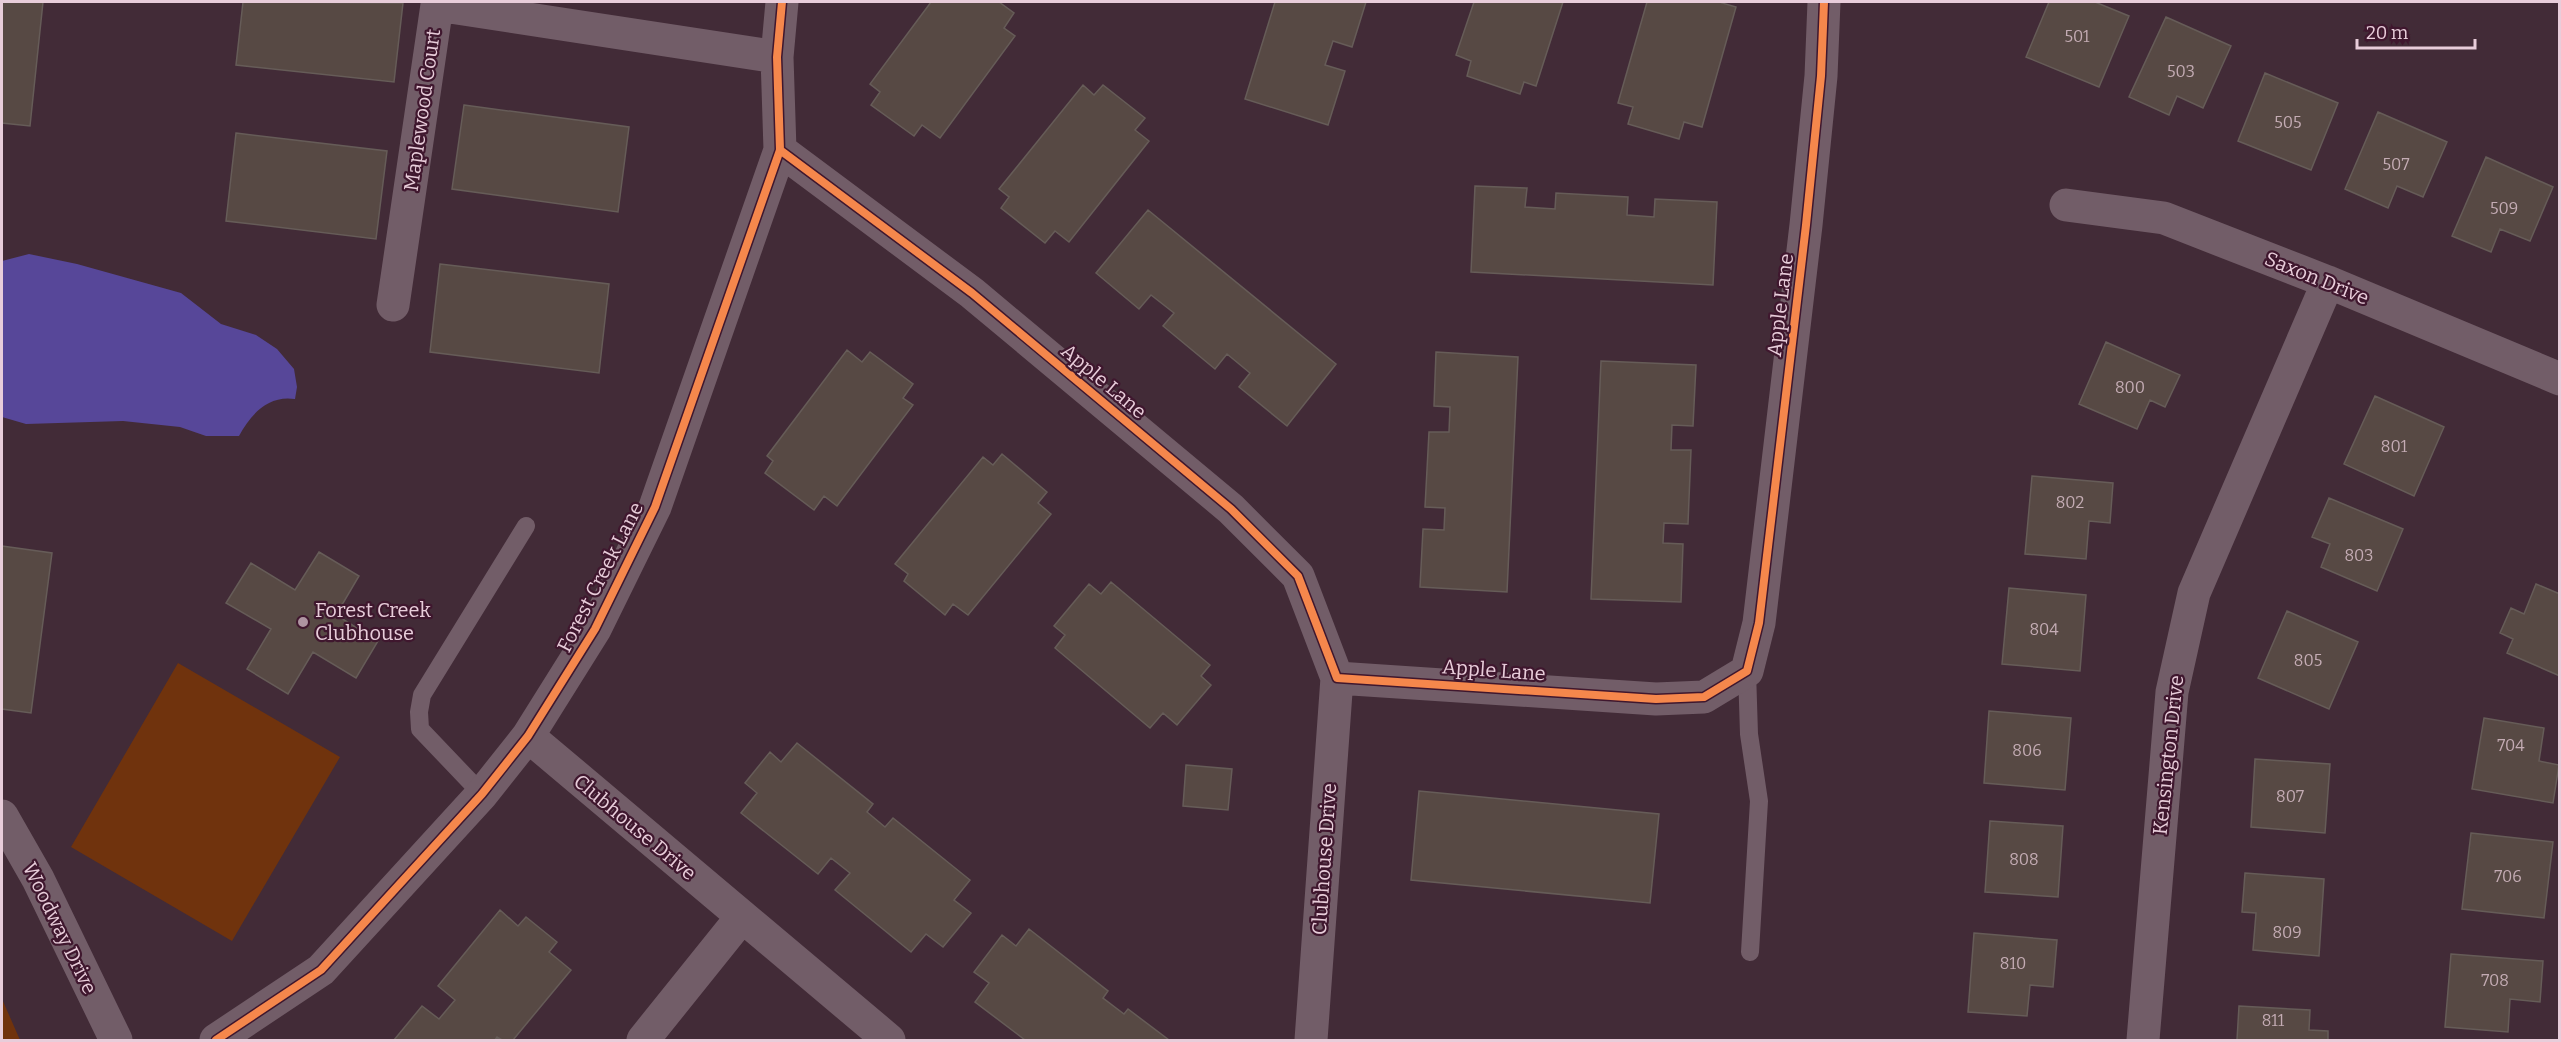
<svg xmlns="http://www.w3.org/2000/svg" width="2561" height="1042" font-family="Bitter,serif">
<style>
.green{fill:#70330d}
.water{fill:#574799}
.building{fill:#574944;stroke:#665c58;stroke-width:1.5}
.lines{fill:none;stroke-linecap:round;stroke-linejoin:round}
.service{stroke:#725d68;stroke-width:18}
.minor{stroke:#725d68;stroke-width:33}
.cycleway-casing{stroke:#3f172e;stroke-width:11}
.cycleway{stroke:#f5874c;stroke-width:8}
.poi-dot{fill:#ae94a1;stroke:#3f172e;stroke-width:2}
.labels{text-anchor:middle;stroke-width:4.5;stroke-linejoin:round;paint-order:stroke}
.number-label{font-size:16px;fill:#c4acb4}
.street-label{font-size:20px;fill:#e8cdda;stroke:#3f172e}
.poi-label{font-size:20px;fill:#e8cdda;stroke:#3f172e;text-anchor:start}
</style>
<rect width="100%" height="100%" fill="#422b37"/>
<path class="green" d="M178 663 340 757 232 941 71 847Z
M2 999 20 1040H2Z"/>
<path class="water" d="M29 254 77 264 181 293 221 324 256 335 277 349 294 369 297 387 295 399C268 395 251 414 239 436H206L180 427 123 421 26 424 2 417V261Z"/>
<path class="building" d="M2 2H43L30 126 2 123Z
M243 2 403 3 394 82 236 65Z
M931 2H999L1014 13 1004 28 1015 36 940 138 922 125 914 136 871 105 880 92 870 84Z
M1275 2H1366L1352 47 1333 41 1325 65 1345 71 1328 125 1245 99Z
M1474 2H1563L1536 86 1524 82 1520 94 1467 76 1471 61 1456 55Z
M1647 2H1723L1722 3 1736 7 1702 127 1684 122 1679 139 1628 124 1633 107 1618 103Z
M2049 2H2095L2129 16 2099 87 2026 57Z
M2166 17 2231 46 2203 108 2177 96 2169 115 2129 97Z
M2265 73 2338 103 2311 170 2238 141Z
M1083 85 1094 95 1103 85 1145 118 1135 130 1149 141 1069 242 1055 231 1045 243 1001 208 1009 197 999 189Z
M464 105 629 127 618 212 452 189Z
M2378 112 2447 142 2423 197 2397 186 2388 208 2345 189Z
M236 133 387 151 376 239 226 221Z
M2486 157 2553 187 2530 241 2500 229 2491 252 2452 236Z
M1475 186 1527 188 1525 207 1555 209 1556 193 1628 197 1627 215 1654 217 1655 199 1717 202 1713 285 1471 272Z
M1148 210 1336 364 1287 426 1239 387 1250 373 1227 354 1215 369 1163 326 1174 313 1151 295 1139 309 1096 273Z
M440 264 609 284 599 373 430 352Z
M2106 342 2180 375 2165 407 2150 400 2137 429 2079 404Z
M847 350 862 362 870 352 913 384 903 398 913 405 837 506 824 496 814 510 765 473 773 461 767 456Z
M1436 352 1518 357 1507 592 1420 587 1423 529 1444 530 1445 508 1425 507 1429 432H1449L1450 407 1434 406Z
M1601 361 1696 365 1693 426 1672 425 1671 450H1691L1688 524 1664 523 1663 543 1683 544 1681 602 1591 599Z
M2375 396 2444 427 2414 496 2344 464Z
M1002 454 1047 492 1038 503 1051 514 968 615 953 604 945 615 904 581 908 574 895 564 983 457 993 465Z
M2032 476 2113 483 2110 523 2089 521 2086 559 2025 554Z
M2329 498 2403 529 2377 591 2321 567 2330 544 2312 537Z
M2 546 52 553 31 713 2 709Z
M319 552 359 576 336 615 378 641 356 678 313 652 288 694 247 669 271 629 226 603 251 563 295 590Z
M1111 582 1210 665 1201 676 1211 685 1177 725 1163 713 1150 728 1055 648 1065 635 1054 626 1089 584 1101 594Z
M2536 584 2560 594V676L2507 653 2513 639 2500 633 2511 608 2524 614Z
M2009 588 2086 595 2080 671 2002 664Z
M2287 611 2358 642 2329 709 2258 678Z
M1989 711 2071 718 2065 790 1984 783Z
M2484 718 2544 728 2539 761 2559 765 2553 803 2472 789Z
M797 743 873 804 867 812 885 827 893 818 970 880 954 900 971 913 943 947 926 934 911 952 835 890 850 873 831 858 818 874 741 813 757 793 745 783 770 752 781 762Z
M2255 759 2330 764 2325 833 2251 827Z
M1186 765 1232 769 1228 810 1183 806Z
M1419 791 1659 814 1650 903 1411 880Z
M1990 821 2063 826 2058 897 1985 892Z
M2471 833 2553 842 2544 918 2462 909Z
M2245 873 2324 879 2319 956 2253 950 2256 913 2242 912Z
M500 910 518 926 526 917 557 942 549 952 571 970 513 1040H502L497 1037 495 1040H394L422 1006 439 1019 455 1000 438 986Z
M1029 929 1108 991 1103 998 1124 1014 1128 1009 1169 1040H1025L975 1002 989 983 974 972 1002 935 1016 946Z
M1974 933 2057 940 2053 987 2030 985 2027 1016 1968 1012Z
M2451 954 2543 961 2540 1002 2510 999 2508 1032 2445 1027Z
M2239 1006 2310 1010 2309 1030 2328 1031V1040H2237Z"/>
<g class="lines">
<path class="service" d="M1747 671 1749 734 1759 801 1750 952
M482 794 420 729 419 712 422 695 526 526"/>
<path class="minor" d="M780 150 972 293 1231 509 1298 576 1337 678 1656 699 1704 697 1747 671 1759 623 1806 225 1821 76 1824 2
M2066 205 2164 218 2328 282 2560 379
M393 305 437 5 777 57
M528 736 889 1040
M2 816 38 879 116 1040
M216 1040 321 970 482 794 528 736 595 629 655 507 780 150 777 57 782 2
M643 1040 741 918
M1311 1040 1337 678
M2143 1040 2172 692 2194 593 2328 282"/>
<g class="cycleway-casing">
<path id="cycleway" d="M780 150 972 293 1231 509 1298 576 1337 678 1656 699 1704 697 1747 671 1759 623 1806 225 1821 76 1824 2
M216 1040 321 970 482 794 528 736 595 629 655 507 780 150 777 57 782 2"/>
</g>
<use href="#cycleway" class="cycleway"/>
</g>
<circle class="poi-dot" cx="303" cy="622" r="6"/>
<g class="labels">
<g class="number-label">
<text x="2077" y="42">501</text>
<text x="2181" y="77">503</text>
<text x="2288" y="128">505</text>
<text x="2396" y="170">507</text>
<text x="2504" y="214">509</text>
<text x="2130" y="393">800</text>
<text x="2394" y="452">801</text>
<text x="2070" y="508">802</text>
<text x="2359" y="561">803</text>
<text x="2044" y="635">804</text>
<text x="2308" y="666">805</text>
<text x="2511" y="751">704</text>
<text x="2027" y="756">806</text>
<text x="2290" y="802">807</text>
<text x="2024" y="865">808</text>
<text x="2508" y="882">706</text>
<text x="2287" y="938">809</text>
<text x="2013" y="969">810</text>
<text x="2495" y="986">708</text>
<text x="2273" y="1026">811</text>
</g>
<g class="street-label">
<text transform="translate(422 110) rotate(-82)" y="7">Maplewood Court</text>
<text transform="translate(2317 278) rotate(22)" y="7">Saxon Drive</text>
<text transform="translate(1780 305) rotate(-83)" y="7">Apple Lane</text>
<text transform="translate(1104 381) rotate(40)" y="7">Apple Lane</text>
<text transform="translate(600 577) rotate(-63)" y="7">Forest Creek Lane</text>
<text transform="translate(1494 670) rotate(4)" y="7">Apple Lane</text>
<text transform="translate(2168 755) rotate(-84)" y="7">Kensington Drive</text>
<text transform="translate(635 827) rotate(40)" y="7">Clubhouse Drive</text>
<text transform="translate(1324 859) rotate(-86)" y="7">Clubhouse Drive</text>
<text transform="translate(60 928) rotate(64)" y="7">Woodway Drive</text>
</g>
<g class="poi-label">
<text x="315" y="617">Forest Creek<tspan x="315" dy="23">Clubhouse</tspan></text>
</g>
</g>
<rect width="2561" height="1042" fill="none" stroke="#e8cdda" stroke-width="6"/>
<path d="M2357 39v9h118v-9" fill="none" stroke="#e8cdda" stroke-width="3"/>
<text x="2366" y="39" font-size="18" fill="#e8cdda" stroke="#3f172e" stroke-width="4.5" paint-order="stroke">20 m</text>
</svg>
